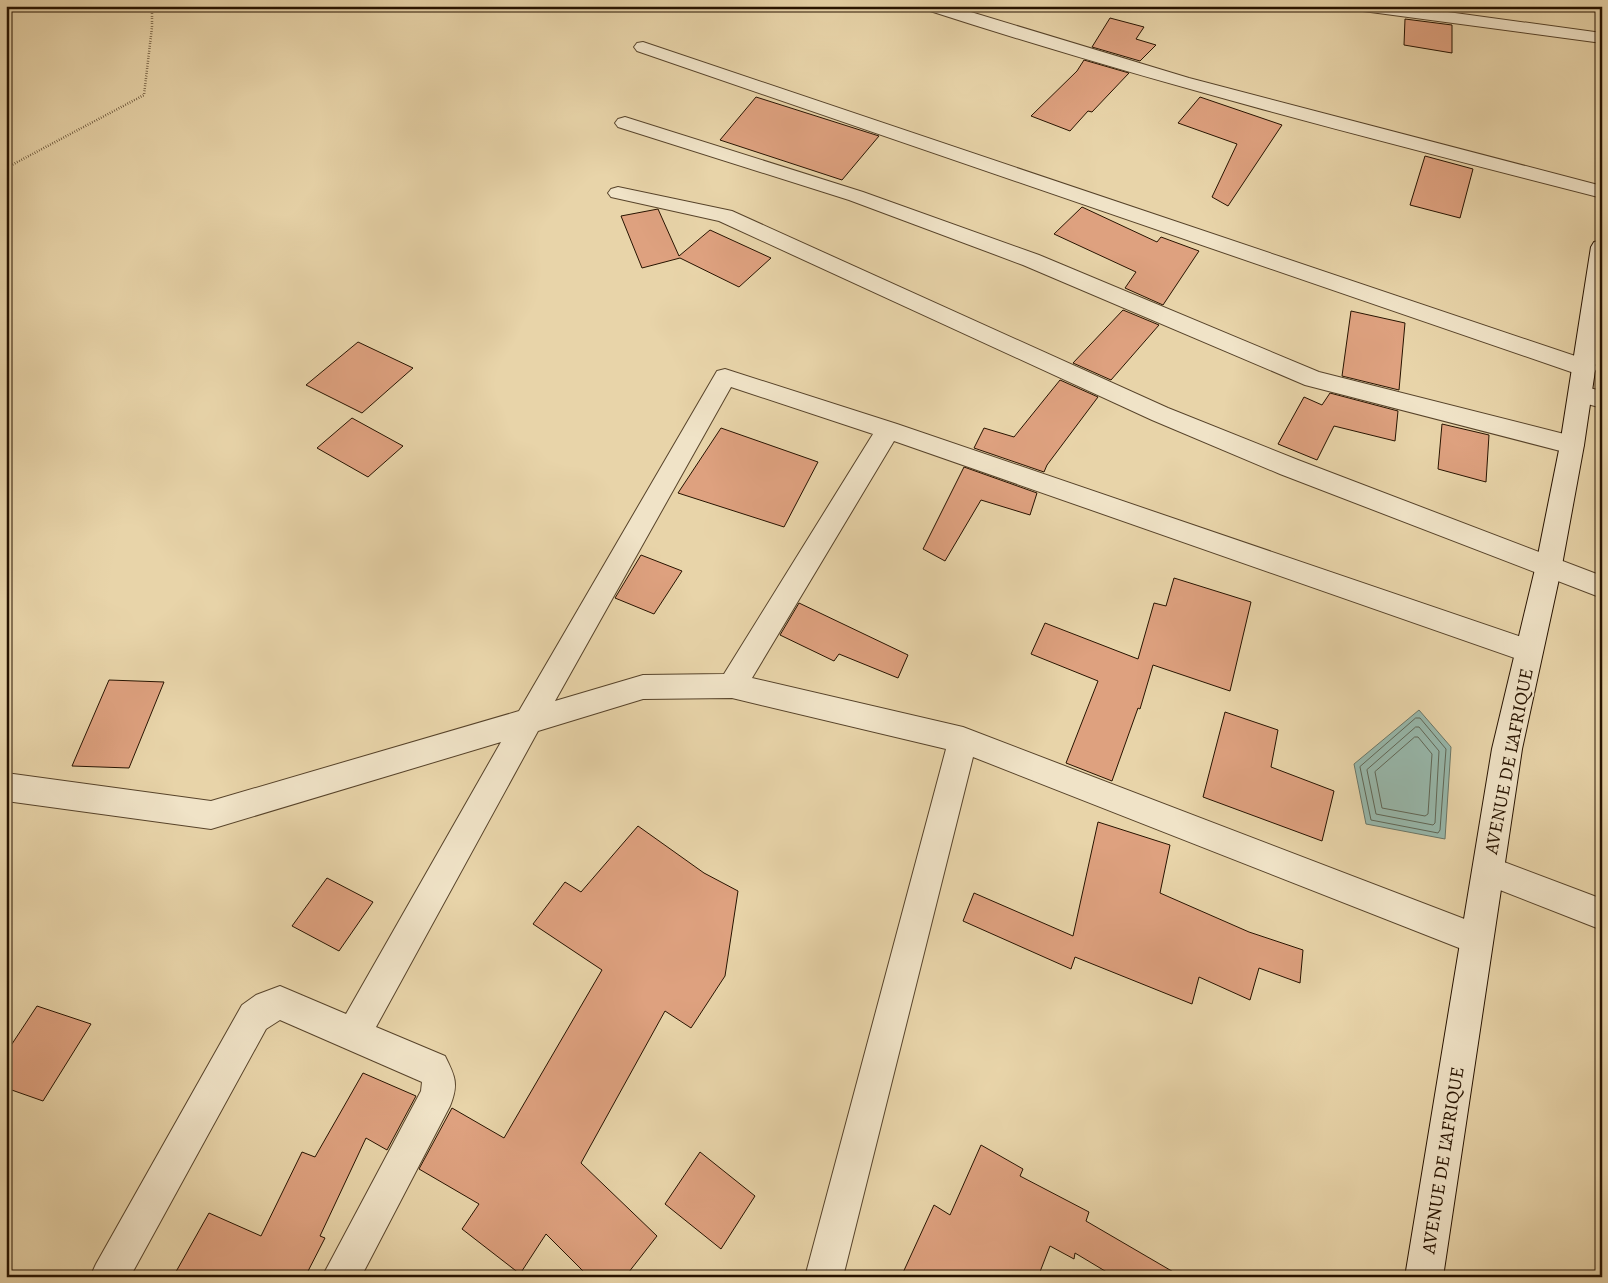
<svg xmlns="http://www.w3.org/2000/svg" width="1608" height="1283" font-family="Alegreya,serif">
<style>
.water{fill:#97b8ac;stroke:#6a7667}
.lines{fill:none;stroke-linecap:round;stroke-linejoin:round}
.shore{stroke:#5f6656;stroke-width:1}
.building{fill:#dea17f;stroke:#271300}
.street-casing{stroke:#57432a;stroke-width:2}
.secondary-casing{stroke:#271300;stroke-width:2}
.path{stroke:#271300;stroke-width:2.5;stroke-dasharray:0.5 2;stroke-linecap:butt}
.street{fill:#f0e3c7;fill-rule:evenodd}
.secondary{fill:#f0e3c7;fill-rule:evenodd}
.labels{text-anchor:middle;stroke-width:4;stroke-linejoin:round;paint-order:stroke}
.street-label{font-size:19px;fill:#271300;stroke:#f0e3c7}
</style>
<rect width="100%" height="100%" fill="#e8d4a9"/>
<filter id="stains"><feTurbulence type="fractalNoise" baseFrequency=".004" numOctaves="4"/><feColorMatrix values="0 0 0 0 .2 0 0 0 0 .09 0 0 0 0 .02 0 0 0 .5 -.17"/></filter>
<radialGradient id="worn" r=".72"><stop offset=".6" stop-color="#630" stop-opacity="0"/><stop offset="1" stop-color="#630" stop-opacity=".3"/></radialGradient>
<path class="water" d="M1419 710 1451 747 1445 839 1366 824 1354 764Z"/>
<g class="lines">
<path class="shore" d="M1416 718H1420L1446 749 1440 830 1438 833 1371 820 1360 767Z
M1416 727H1419L1439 751 1435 823 1433 825 1376 814 1367 770Z
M1415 737H1418L1432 754 1428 814 1425 816 1382 808 1375 772Z"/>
</g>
<path class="building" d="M1110 18 1144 27 1136 39 1156 45 1140 61 1092 47Z
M1405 19 1452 25V53L1404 45Z
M1084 60 1129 73 1092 112 1088 111 1070 131 1031 116 1077 71Z
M756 97 879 136 842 180 720 140Z
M1200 97 1282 125 1228 206 1212 197 1237 144 1178 123Z
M1425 156 1473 169 1460 218 1410 205Z
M1082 207 1157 242 1161 237 1199 251 1163 305 1125 288 1136 272 1054 234Z
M658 209 679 256 710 230 771 258 739 287 680 258 642 268 621 216Z
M1123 310 1159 325 1111 380 1073 363Z
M1351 311 1405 323 1399 390 1342 376Z
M358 342 413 368 362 413 306 385Z
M1060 380 1098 397 1047 465 1044 472 974 448 984 428 1014 437Z
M1330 393 1398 411 1395 441 1334 426 1317 460 1278 444 1304 397 1322 405Z
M352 418 403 446 368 477 317 448Z
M1442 424 1489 435 1486 482 1438 469Z
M721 428 818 462 784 527 678 493Z
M964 467 1037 493 1030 515 981 500 945 561 923 549Z
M641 555 682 571 654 614 615 598Z
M1174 578 1251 602 1230 691 1153 665 1140 709 1138 708 1112 781 1066 763 1098 681 1031 654 1045 623 1138 659 1154 603 1166 606Z
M799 603 908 655 898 678 839 654 834 661 780 635Z
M109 680 164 682 129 768 72 766Z
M1225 712 1278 730 1271 767 1334 791 1322 841 1203 797Z
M1098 822 1170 845 1160 893 1249 932 1303 950 1300 983 1259 968 1250 1000 1199 977 1192 1004 1075 957 1071 969 963 921 974 893 1073 936Z
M638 826 704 873 738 891 725 976 691 1028 665 1011 581 1163 657 1236 625 1277H589L546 1234 520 1274 462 1229 479 1204 419 1169 452 1108 504 1138 602 970 533 924 565 882 581 892Z
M327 878 373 902 339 951 292 926Z
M37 1006 91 1024 43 1101 6 1088V1053Z
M363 1073 416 1096 387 1150 366 1138 320 1236 325 1238 305 1277H173L209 1213 261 1236 302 1152 315 1157Z
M981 1145 1023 1169 1020 1176 1089 1212 1086 1221 1182 1277H1115L1075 1253 1074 1259 1050 1246 1038 1277H901L934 1205 950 1215Z
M700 1152 755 1196 721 1249 665 1204Z"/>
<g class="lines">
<g class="street-casing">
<path id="street" d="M924 6H951L1189 78 1602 186V198C1375 140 1149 82 927 10Z
M1354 6H1404L1602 33V43L1363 11 1357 10Z
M643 42 1593 362 1597 368 1593 374 1585 376 1577 374 637 51 634 47 637 43Z
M625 117 863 192 1039 255 1319 372 1572 436 1581 439 1584 445 1581 451 1572 454 1305 385 1023 265 849 200 618 127 615 123 618 119Z
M618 187 732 211 1168 408 1298 460 1602 576V598L1280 474 1152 420 719 221 611 197 608 193 611 189Z
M725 369 897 424 1539 643 1543 651 1539 659 1529 663 894 441 752 678 963 727 1488 928 1493 939 1488 950 1477 955 973 757 843 1277H805L946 749 732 698 643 699 538 731 376 1027 445 1056C455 1076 459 1084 450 1106L361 1277H322L421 1091 422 1082 280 1020 266 1029 130 1277H90L96 1264 242 1005 256 995 280 986 346 1014 501 742 211 829 6 801V773L211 801 519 711 717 371ZM731 387 873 434 724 674 643 675 555 701Z
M1581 386 1602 391V408L1573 400 1569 394 1573 388Z
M1488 856 1602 899V930L1477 881 1472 871 1477 861Z"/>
</g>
<g class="secondary-casing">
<path id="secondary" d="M1602 240V323L1584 445 1562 565 1522 749 1443 1277H1405L1492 749 1536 565 1560 445 1591 247 1594 242Z"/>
</g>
<path class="path" d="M6 14 20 6
M6 168 144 95 152 27V6"/>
<use href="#street" class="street"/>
<use href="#secondary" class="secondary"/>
</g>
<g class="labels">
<g class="street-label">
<text transform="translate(1508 761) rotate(-79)" y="7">AVENUE DE L'AFRIQUE</text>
<text transform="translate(1442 1160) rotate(-81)" y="7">AVENUE DE L'AFRIQUE</text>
</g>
</g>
<rect width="1608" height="1283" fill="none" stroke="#e8d4a9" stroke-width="25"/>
<rect x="8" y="8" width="1593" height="1268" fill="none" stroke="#271300" stroke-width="2.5"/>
<rect x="12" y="12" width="1583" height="1258" fill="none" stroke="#271300"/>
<rect width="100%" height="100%" filter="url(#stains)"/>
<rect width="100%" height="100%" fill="url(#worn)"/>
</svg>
